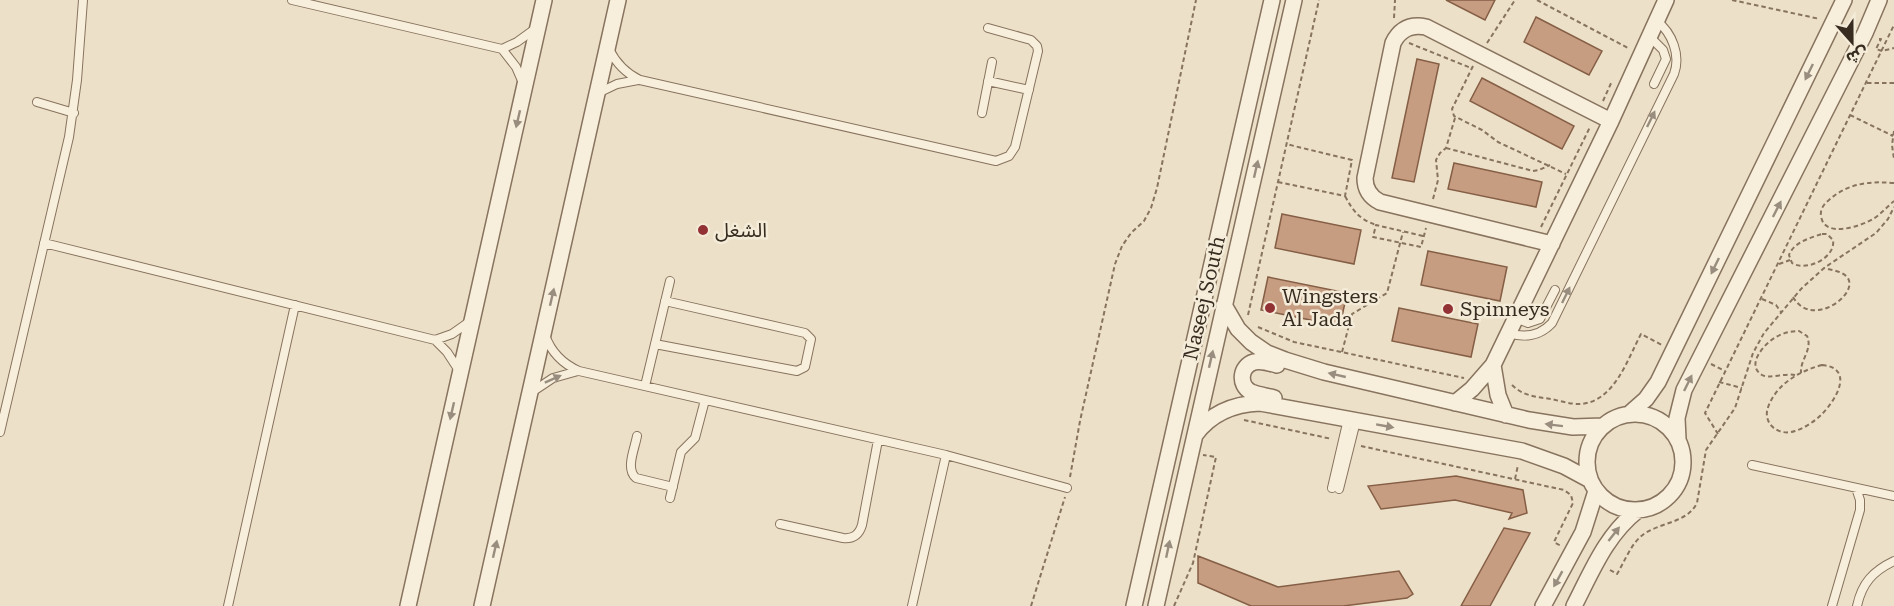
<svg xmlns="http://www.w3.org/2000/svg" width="1894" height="606" font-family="'Roboto Serif','Noto Sans Arabic',serif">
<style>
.building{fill:#c79d81;stroke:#855e46;stroke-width:1.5}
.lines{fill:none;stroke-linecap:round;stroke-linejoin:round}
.service-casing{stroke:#87735e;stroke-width:10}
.minor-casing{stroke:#87735e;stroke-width:18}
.path{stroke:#87735e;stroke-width:2;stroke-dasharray:4.5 3;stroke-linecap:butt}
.service{stroke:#f7eedb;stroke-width:8}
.minor{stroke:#f7eedb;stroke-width:15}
.oneway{fill:#988d7e}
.poi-dot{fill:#923234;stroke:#f4ebd8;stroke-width:2}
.labels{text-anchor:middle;stroke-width:5;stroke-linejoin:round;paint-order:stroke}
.poi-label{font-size:20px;fill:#382c21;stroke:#f4ebd8;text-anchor:start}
.street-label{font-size:20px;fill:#382c21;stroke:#f4ebd8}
</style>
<rect width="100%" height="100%" fill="#ece1c8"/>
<path class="building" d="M1446 0H1495L1485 20Z
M1536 17 1602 51 1589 75 1524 42Z
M1417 59 1439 64 1414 182 1392 178Z
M1482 78 1574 126 1562 149 1470 101Z
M1454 163 1542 182 1536 207 1448 189Z
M1282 214 1361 230 1354 264 1275 248Z
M1428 251 1507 267 1500 301 1421 285Z
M1268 277 1347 293 1340 326 1261 310Z
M1399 308 1478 324 1471 357 1392 341Z
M1456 476 1523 490 1527 513 1509 519 1512 513 1455 500 1381 509 1368 486Z
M1504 528 1530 533 1490 606H1461Z
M1198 556 1278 587 1399 571 1413 594 1407 598 1343 606H1251L1198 583Z"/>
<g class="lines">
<g class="service-casing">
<path id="service" d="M292 0 502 49 516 67 523 83
M1650 37 1663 50 1666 59 1654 84
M502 49 517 42 535 29
M609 49C616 63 625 73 640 80L996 161 1009 156 1015 147 1038 51 1037 46 1031 40 988 28
M988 81 1029 90
M598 93 617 84 638 80
M37 102 74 113
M982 113 992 62
M44 243 435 340 452 334 469 322
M1515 318 1528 323 1540 319 1555 290
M1508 333C1524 338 1540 336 1552 323L1674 74C1681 55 1672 33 1657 21
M545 335C551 352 563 364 579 371L946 455 1067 488
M435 340 447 352 460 372
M655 344 797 371 805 367 811 339 805 333 665 301
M645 386 670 281
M532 392 553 378 578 371
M0 432 69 137 77 80 83 0
M637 436C635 448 625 469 636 478L673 487
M1752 465 1894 496
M1332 488 1348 419
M1339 489 1356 421
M670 498 681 452 695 438 705 400
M780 524 843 538C853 539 859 535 862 525L878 440
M228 606 295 305
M912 606 946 455
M1832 606 1860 510V500L1856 488
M1857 606C1862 583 1873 571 1894 561"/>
</g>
<g class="minor-casing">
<path id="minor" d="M1552 244 1380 202C1370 197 1365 189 1365 178L1393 43C1400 29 1411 24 1426 27L1611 121
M1224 305 1238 329 1251 342 1267 353 1285 360 1324 372 1529 420 1573 427 1603 426
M1493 365 1498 395 1506 415
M1274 398C1267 396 1258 395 1251 392 1238 385 1240 366 1254 362 1261 360 1270 363 1277 365
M1455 403 1472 389 1493 365 1611 121 1666 0
M1587 462a48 48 0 1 1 96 0a48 48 0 1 1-96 0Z
M1629 414 1646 399 1658 382 1844 0
M1195 435C1211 413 1233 404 1260 403L1522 451 1564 466 1590 480
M1678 439 1677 418 1684 390 1865 33 1879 0
M408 606 544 0
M482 606 618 0
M1134 606 1272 0
M1156 606 1294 0
M1543 606 1583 532 1596 491
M1574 606C1592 571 1606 535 1638 510"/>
</g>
<path class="path" d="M1537 0 1628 48
M1732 0 1820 19
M1394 18 1395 0
M1879 39H1881L1876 49 1882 51 1894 48
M1409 43 1471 68
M1487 43 1515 0
M1473 66 1452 109 1454 116 1482 130 1498 142 1566 174
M1867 83H1894
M1603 101 1612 81
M1850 115 1893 136
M1894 131 1892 145 1894 159
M1446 148 1533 171 1539 170 1550 165
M1278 182 1345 196 1352 160 1286 144
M1894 183C1870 181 1848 183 1829 200 1824 204 1820 209 1821 216 1824 239 1861 226 1873 219 1881 214 1887 207 1894 201
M1345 196C1353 211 1359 219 1376 225
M1433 199 1438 180 1436 160 1440 153 1446 148 1455 118
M1541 227 1590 127
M1822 234H1827L1833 240C1836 258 1806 272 1792 263L1789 255C1794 242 1810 238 1822 234Z
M1423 236 1376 225 1373 237 1421 247 1426 228
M1779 264 1790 260
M1793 297C1812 330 1861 293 1847 277 1842 271 1831 270 1824 268
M1762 299 1776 305 1781 312
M1248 315 1319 0
M1258 327 1294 342 1464 378
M1342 352 1352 314 1387 293 1403 232
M1711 364 1725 371
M1822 365C1855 368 1836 400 1822 414 1815 421 1805 428 1795 431 1781 436 1765 427 1767 411 1769 402 1775 393 1781 387 1792 376 1807 369 1822 365Z
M1795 375C1785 373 1768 379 1762 375 1745 365 1765 343 1776 337 1783 333 1791 331 1799 331L1807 336C1813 350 1800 359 1801 373
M1719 382 1742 388
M1512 385C1523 396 1537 397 1551 399 1560 401 1570 404 1579 404 1614 403 1627 360 1641 334L1662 345
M1244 420 1332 439
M1718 434 1705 413 1894 25
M1361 446 1564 490 1571 495 1573 503 1554 542 1561 546
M1070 477 1080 421 1115 264 1122 246 1131 233 1144 221 1151 208 1157 188 1196 0
M1515 479 1518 465
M1610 570 1617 574C1625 561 1631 543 1644 534 1661 522 1687 523 1697 503L1706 450 1735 408 1753 353 1764 333 1801 289 1824 268 1876 233 1888 219 1894 207
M1031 606 1065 497
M1174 606 1193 563 1216 457 1203 455"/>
<use href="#service" class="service"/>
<use href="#minor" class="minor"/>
</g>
<defs><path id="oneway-solid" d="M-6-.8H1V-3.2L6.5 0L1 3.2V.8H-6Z" transform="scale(1.5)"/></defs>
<g class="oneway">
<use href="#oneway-solid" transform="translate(1809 72) rotate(116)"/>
<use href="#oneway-solid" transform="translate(518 119) rotate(103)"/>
<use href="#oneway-solid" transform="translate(1651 119) rotate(-64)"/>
<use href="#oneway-solid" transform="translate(1256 169) rotate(-77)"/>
<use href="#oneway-solid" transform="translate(1777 209) rotate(-63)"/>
<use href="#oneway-solid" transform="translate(1715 266) rotate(116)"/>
<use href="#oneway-solid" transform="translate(1566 295) rotate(-64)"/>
<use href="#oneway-solid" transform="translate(552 297) rotate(-77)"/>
<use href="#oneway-solid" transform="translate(1211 359) rotate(-77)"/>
<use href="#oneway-solid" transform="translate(1337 375) rotate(-167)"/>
<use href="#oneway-solid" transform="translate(553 379) rotate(-24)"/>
<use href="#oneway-solid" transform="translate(1688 383) rotate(-64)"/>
<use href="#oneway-solid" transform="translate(452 411) rotate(103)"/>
<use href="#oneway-solid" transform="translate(1554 425) rotate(-173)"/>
<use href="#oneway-solid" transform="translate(1385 426) rotate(10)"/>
<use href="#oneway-solid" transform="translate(1614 534) rotate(-52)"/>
<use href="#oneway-solid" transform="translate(495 549) rotate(-77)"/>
<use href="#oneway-solid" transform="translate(1168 549) rotate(-78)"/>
<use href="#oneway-solid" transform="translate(1558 579) rotate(119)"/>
</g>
<g class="poi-dot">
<circle cx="703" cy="230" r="6"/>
<circle cx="1270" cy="308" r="6"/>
<circle cx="1448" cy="309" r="6"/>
</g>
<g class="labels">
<g class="poi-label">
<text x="715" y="237">الشغل</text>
<text x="1282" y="303">Wingsters<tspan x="1282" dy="23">Al Jada</tspan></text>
<text x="1460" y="316">Spinneys</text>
</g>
<g class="street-label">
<text transform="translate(1204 298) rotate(-77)" y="7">Naseej South</text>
</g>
</g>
<g transform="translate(1852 42) rotate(159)" stroke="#f4ebd8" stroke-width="4.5" paint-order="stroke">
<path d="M0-4.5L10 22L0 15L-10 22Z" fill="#382c21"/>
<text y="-9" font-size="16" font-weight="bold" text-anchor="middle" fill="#382c21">ش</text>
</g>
</svg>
